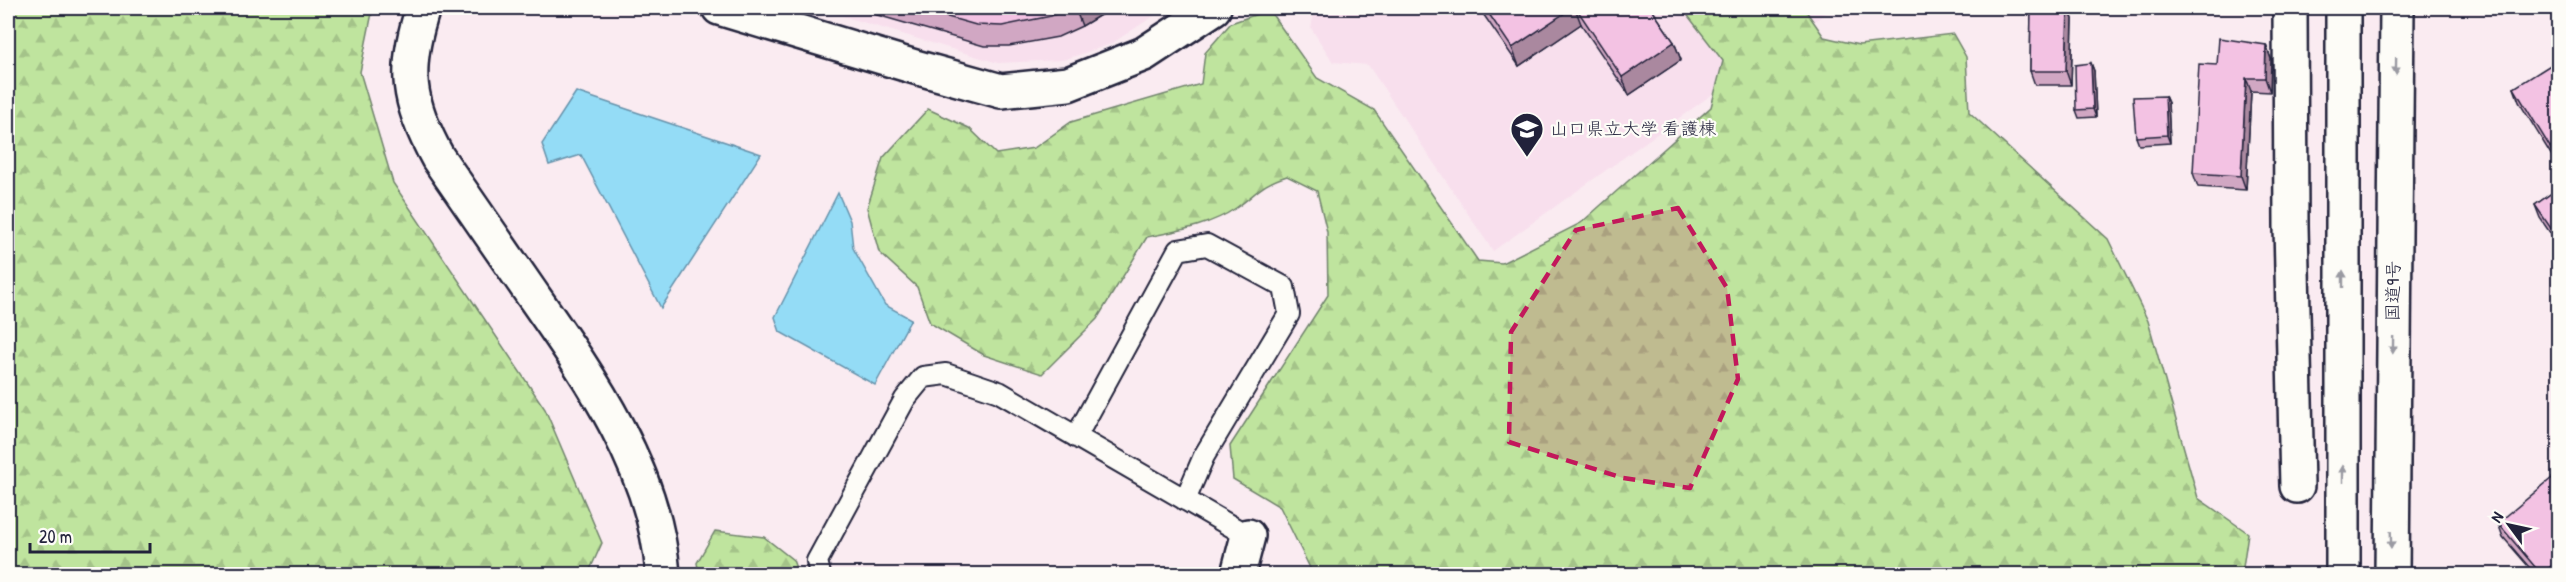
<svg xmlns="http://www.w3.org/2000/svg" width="2566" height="582" font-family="'Patrick Hand','Klee One',sans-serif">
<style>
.built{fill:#f8dfed}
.forest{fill:url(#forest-firs);stroke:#70836c;stroke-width:1.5}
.water{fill:#94dcf6;stroke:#6692ab;stroke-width:1.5}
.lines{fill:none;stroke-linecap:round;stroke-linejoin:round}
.lane-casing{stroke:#22223b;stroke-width:24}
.street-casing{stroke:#22223b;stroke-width:38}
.highway-casing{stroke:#22223b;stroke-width:38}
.lane{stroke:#fdfcf7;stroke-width:20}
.street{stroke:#fdfcf7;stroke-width:33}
.highway{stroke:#fdfcf7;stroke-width:33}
.wall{fill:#d1a7c3;stroke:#22223b;stroke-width:1.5}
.shaded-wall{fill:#aa889f;stroke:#22223b;stroke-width:1.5}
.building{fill:#f3c2e3;stroke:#22223b;stroke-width:1.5}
.oneway{fill:#9a9aa2}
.marked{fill:#c2185b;fill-opacity:0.2;stroke:#c2185b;stroke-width:4.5;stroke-dasharray:12 8;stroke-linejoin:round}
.labels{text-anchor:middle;stroke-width:4.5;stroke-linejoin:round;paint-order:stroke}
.poi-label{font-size:18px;fill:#22223b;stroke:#fdfcf7;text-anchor:start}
.street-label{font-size:18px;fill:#22223b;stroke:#fdfcf7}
</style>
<defs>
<pattern id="forest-firs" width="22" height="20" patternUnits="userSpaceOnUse" patternTransform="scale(1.5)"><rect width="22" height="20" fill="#bfe49e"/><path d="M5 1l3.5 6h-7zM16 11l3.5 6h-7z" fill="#a4c389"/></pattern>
</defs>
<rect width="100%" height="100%" fill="#faebf1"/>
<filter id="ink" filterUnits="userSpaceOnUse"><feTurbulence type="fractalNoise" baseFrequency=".0167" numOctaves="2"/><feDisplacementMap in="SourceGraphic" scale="12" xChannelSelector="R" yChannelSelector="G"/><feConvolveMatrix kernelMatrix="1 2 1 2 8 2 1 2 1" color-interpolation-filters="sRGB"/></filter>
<g filter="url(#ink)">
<path class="built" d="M816 8H1166L1111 44 1063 60 998 63Z
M1315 8H1833L1493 251 1368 65 1333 62 1311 28Z"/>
<path class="forest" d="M8 8H373L360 72 393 183 545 409 602 543 588 574H8Z
M1682 8H1804L1824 37 1859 45 1953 34 1966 57 1969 112 2108 239 2148 321 2198 498 2248 533 2242 574H1313L1280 507 1233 479 1230 446 1328 295 1327 232 1317 191 1287 176C1261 184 1256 194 1236 208 1210 226 1177 231 1147 237L1097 319 1042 374 984 355 930 323 917 287 879 252 867 208 883 158 928 109 969 128 996 154 1034 148 1071 122 1201 84 1205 53 1231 23 1269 10 1317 78 1374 110 1478 261 1502 263 1581 223 1711 107 1723 61Z
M715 531 764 537 793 560 798 574H699L697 563Z"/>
<path class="water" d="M576 92 761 154 661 308 581 155 549 165 542 144Z
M838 193 850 221 853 248 885 305 911 319 875 385 780 332 775 317Z"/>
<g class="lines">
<g class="lane-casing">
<path id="lane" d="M1076 437 1178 250 1207 245 1284 287 1289 314 1204 456 1185 500
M820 574 817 561 905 399 923 377 946 374 999 392 1248 536"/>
</g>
<g class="street-casing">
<path id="street" d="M423 8C403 69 407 102 438 158 470 204 502 250 534 297 592 380 655 470 663 574
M719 8 915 67 1001 91 1068 84 1144 54 1214 8
M2290 8 2291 226 2297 486
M1238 574 1248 536"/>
</g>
<g class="highway-casing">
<path id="highway" d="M2343 8V574
M2392 574 2397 8"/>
</g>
<use href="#lane" class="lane"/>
<use href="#street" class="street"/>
<use href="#highway" class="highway"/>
</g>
<path class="wall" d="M853 8H1112L1082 26 1058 37 1009 46H984Z
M1479 8H1651L1674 42 1681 60 1629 95 1581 24 1519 66Z
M2031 8H2069L2073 19 2071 85H2035L2030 71Z
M2266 45 2271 59 2270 92 2251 91 2246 190 2198 187 2193 173 2217 65Z
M2091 63 2094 71 2096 117 2079 118 2076 110Z
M2559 74V159L2555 161 2519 102 2514 88Z
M2165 96 2168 103 2170 143 2139 145 2136 137Z
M2559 188V246L2540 218 2535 205Z
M2498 523 2559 574H2535L2503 537Z"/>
<path class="shaded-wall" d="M1075 8H1112L1082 26Z
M1572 8H1575L1581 24 1519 66 1512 48Z
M2068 8 2073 19 2071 85 2066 71Z
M1674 42 1681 60 1629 95 1622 77Z
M2266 45 2271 59 2270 92 2265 78Z
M2091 63 2094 71 2096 117 2093 109Z
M2246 78 2251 91 2246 190 2241 176Z
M2165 96 2168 103 2170 143 2167 135Z
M2559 142V159L2555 161 2550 147Z
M2559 560V574H2541Z"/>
<path class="building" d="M916 8H1070L1051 16 1002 26 976 25Z
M1485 8H1572L1512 48Z
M1576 8H1651L1674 42 1622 77Z
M2031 8H2068L2066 71H2030Z
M2219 38 2266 45 2265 78H2246L2241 176 2193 173 2199 64 2217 65Z
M2091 63 2093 109 2076 110 2075 65Z
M2552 64 2559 74V142L2550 147 2514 88Z
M2165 96 2167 135 2136 137 2133 97Z
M2559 188V240L2535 205Z
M2552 478 2559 485V560L2541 574 2498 523Z"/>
<defs><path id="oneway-solid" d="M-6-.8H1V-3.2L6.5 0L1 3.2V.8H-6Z" transform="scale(1.5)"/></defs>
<g class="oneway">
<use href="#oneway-solid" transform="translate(2396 66) rotate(91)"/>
<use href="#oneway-solid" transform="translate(2343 279) rotate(-90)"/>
<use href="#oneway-solid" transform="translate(2393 345) rotate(91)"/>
<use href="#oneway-solid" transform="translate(2343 474) rotate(-90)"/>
<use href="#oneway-solid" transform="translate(2391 540) rotate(88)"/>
</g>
</g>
<path class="marked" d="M1678 208 1727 288 1738 379 1690 488 1623 478 1509 442 1511 332 1576 230Z"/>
<defs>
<g id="university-pin" transform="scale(1.725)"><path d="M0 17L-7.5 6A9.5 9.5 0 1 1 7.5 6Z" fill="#22223b" stroke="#fdfcf7"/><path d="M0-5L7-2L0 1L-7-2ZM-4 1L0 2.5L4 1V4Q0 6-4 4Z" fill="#fff"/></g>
</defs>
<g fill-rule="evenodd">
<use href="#university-pin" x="1527" y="129"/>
</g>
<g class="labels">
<g class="poi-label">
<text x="1550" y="135">山口県立大学 看護棟</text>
</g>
<g class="street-label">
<text transform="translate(2393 291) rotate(-89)" y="6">国道9号</text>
</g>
</g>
<rect width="2566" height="582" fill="none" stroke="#fdfcf7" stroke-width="30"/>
<rect x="15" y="15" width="2536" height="552" fill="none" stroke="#22223b" stroke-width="2" filter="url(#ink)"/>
<g transform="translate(2509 525) rotate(303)" stroke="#fdfcf7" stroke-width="4.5" paint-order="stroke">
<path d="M0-4.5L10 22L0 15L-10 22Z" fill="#22223b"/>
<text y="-9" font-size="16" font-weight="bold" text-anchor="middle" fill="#22223b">N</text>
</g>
<path d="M30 543v9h120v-9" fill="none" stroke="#22223b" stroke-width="3"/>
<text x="39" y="543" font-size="18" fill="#22223b" stroke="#fdfcf7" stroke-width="4.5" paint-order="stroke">20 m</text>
</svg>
